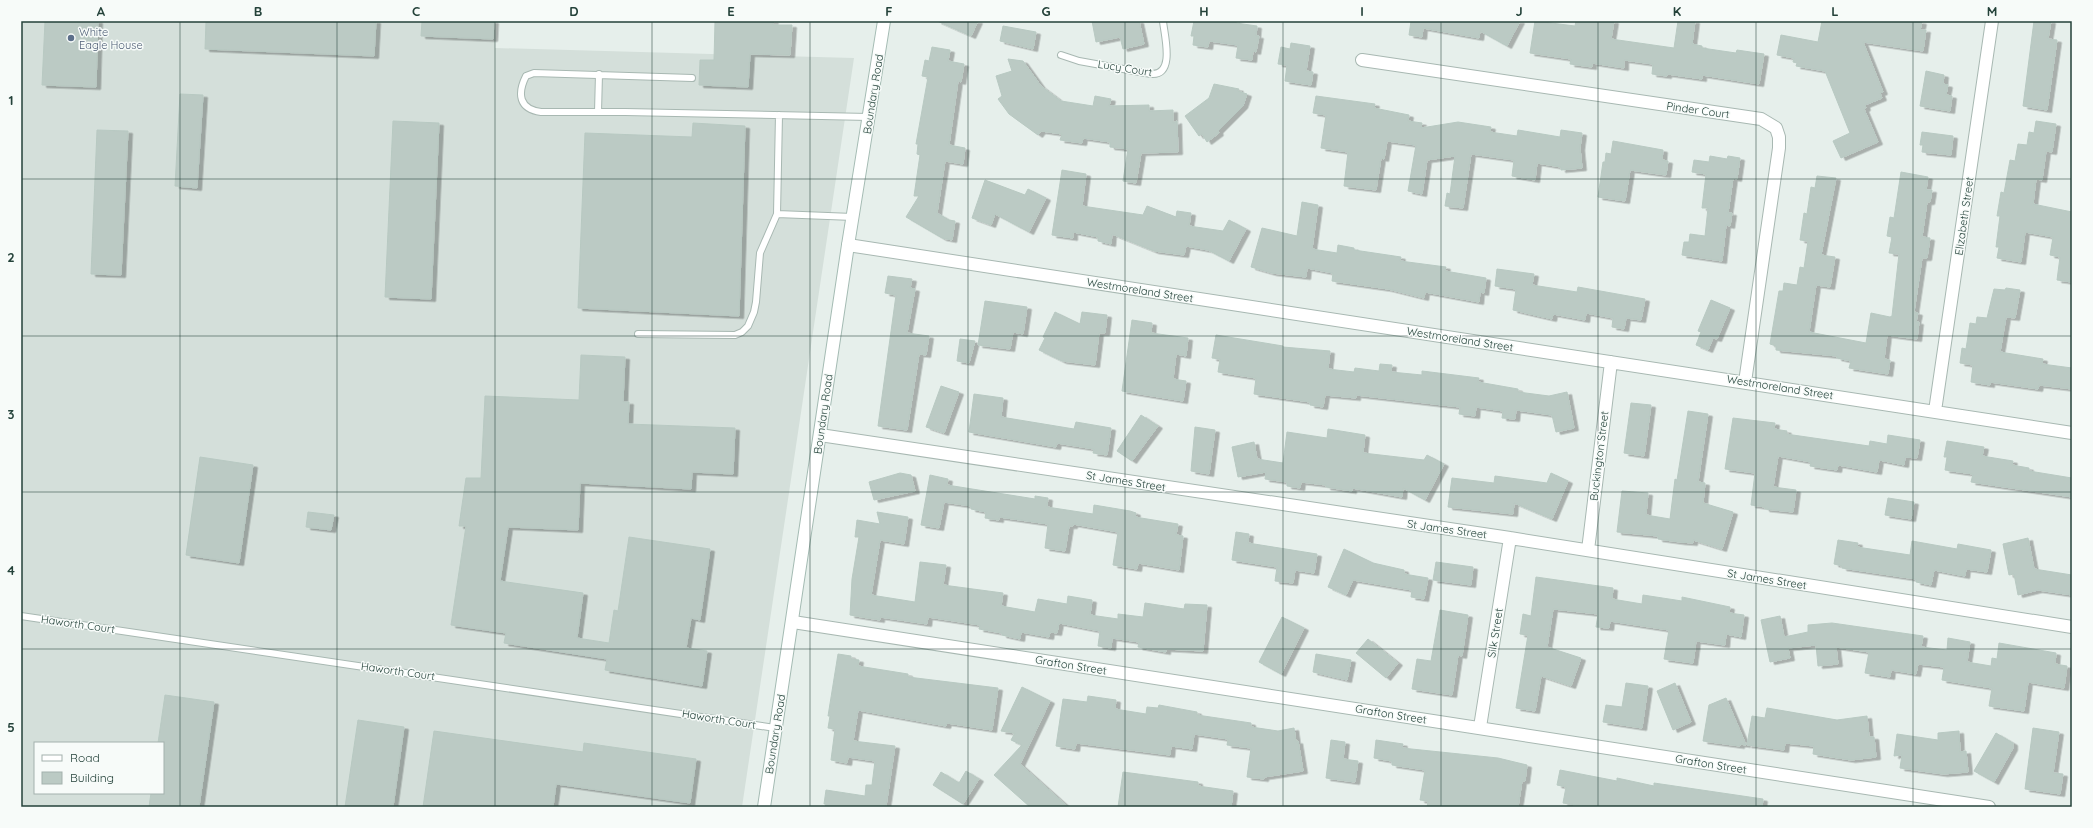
<svg xmlns="http://www.w3.org/2000/svg" width="2093" height="828" font-family="Quicksand,sans-serif">
<style>
.built{fill:#d4dfda;fill-rule:evenodd}
.building{fill:#bbcac4;stroke:#b8c9c2;filter:url(#shadow)}
.lines{fill:none;stroke-linecap:round;stroke-linejoin:round}
.lane-casing{stroke:#a8b8b2;stroke-width:8}
.street-casing{stroke:#a8b8b2;stroke-width:14}
.secondary-casing{stroke:#a4bbb3;stroke-width:14}
.lane{stroke:#fff;stroke-width:6}
.street{stroke:#fff;stroke-width:12}
.secondary{stroke:#fff;stroke-width:12}
.grid{fill:none;stroke:#24423a;stroke-width:1;stroke-opacity:0.55}
.service-dot{fill:#5c6f8a;stroke:#f7fbf9;stroke-width:1.5}
.labels{text-anchor:middle;stroke-width:3;stroke-linejoin:round;paint-order:stroke}
.service-label{font-size:11px;fill:#4e5e75;stroke:#f7fbf9;text-anchor:start}
.street-label{font-size:11px;fill:#24423a;stroke:#f7fbf9}
.neatline{fill:none;stroke:#24423a;stroke-width:1.5}
.grid-label{font-size:13px;text-anchor:middle;font-weight:bold;fill:#24423a}
</style>
<defs>
<filter id="shadow"><feDropShadow dx="4.5" dy="2.5" stdDeviation="0" flood-color="#0004"/></filter>
</defs>
<rect width="100%" height="100%" fill="#e6efeb"/>
<path class="built" d="M21 21H495V48L854 58 742 807H21ZM35 743H163V793H35Z"/>
<path class="building" d="M45 21H98L96 87 42 85Z
M206 21H376L374 56 205 49Z
M422 21H494L493 39 421 36Z
M715 21H774L773 25H792L790 55 750 54 748 87 699 85 700 60H714Z
M937 21H978L971 36Z
M1092 21H1139L1144 44 1123 49 1120 37 1096 42Z
M1194 21H1236V23L1257 26 1256 36H1259L1256 52 1253 51 1252 60 1236 58 1238 45 1209 41 1208 47 1193 45 1194 36H1191Z
M1411 21H1520L1507 46 1480 31 1479 38 1423 28 1422 37 1409 35Z
M1535 21 1575 26 1576 21H1614L1611 39 1674 48 1678 21H1695L1692 44 1702 46V48L1736 53 1737 50 1764 54 1759 84 1702 75V79L1667 74V76L1652 74 1653 64 1624 60V68L1592 63V67L1570 64 1571 59 1530 53Z
M1822 21H1913L1922 22 1920 30H1926L1923 51 1863 42 1883 92 1880 93 1882 98 1865 105 1866 108 1864 109 1878 142 1841 158 1833 141 1850 133 1825 71 1796 66 1797 63 1793 62 1794 58 1777 55 1781 35 1818 42Z
M2034 21H2051L2048 39 2057 40 2047 110 2023 106Z
M1003 26 1036 32 1033 49 1000 41Z
M1291 43 1310 46 1306 71 1313 72 1311 85 1285 81 1287 65 1278 64 1281 47 1290 49Z
M932 47 950 50 948 61 964 64 961 82 958 81 949 145 965 148 963 164 945 161 937 213 949 220 955 221 952 240 942 238 906 217 919 196H914L920 155 917 154 918 144H916L928 77 922 76 925 60 929 61Z
M1008 59 1023 61 1041 86 1061 101 1093 106 1095 96 1111 99 1109 106 1149 105V111L1173 110V123L1177 121 1178 152 1141 153 1136 183 1123 181 1128 149 1110 147V142L1083 138 1082 143 1060 140 1062 134 1041 131 1038 135 1009 114 998 99 1002 96 996 76 1012 71Z
M1926 71 1944 75 1943 84 1948 85 1946 95 1952 96 1950 111 1920 106Z
M1214 84 1239 89 1238 91 1247 94 1243 106 1218 131 1219 133 1207 142 1202 134 1199 136 1185 116 1209 98Z
M180 94 203 95 197 188 175 186Z
M1316 96 1375 104 1374 108 1409 115 1408 121 1422 123 1421 128 1458 122 1491 127 1490 132 1517 136 1518 130 1560 137 1561 130 1582 133 1580 148 1582 168 1561 170V167L1537 163 1535 180 1512 176 1514 160 1471 154 1463 208 1445 206 1447 193 1450 194 1455 156 1427 160 1422 194 1408 191 1416 145 1387 141 1384 159 1381 158 1376 190 1344 186 1348 152 1321 148 1326 115 1313 113Z
M393 121 439 123 431 299 385 297Z
M2036 121 2056 124 2052 152 2046 151 2042 180 2036 179 2033 204 2072 212V282L2057 280 2060 257 2050 255 2053 237 2025 232 2021 262 1997 258 1999 247H1996L2000 216H1997L2001 192 2004 193 2010 160 2015 161 2018 144 2027 145 2029 132 2034 133Z
M693 123 745 126 739 316 578 308 585 133 692 137Z
M97 130 128 131 121 275 91 274Z
M1922 132 1953 136 1951 155 1922 152 1923 145H1920Z
M1613 141 1663 150 1662 160 1668 161 1666 175 1630 170 1625 201 1598 197 1603 162H1605L1606 153 1611 154Z
M1710 156 1727 159 1728 156 1740 158 1737 179 1733 178 1728 213H1732L1730 226 1726 225 1722 261 1682 255 1684 242H1689L1690 234 1705 236 1708 208H1702L1706 174 1692 172 1694 160 1709 162Z
M1062 170 1086 174 1082 206 1143 215 1147 206 1176 217 1177 211 1191 213 1189 226 1223 231 1229 220 1246 229 1229 261 1208 250 1186 246 1184 255 1154 251 1112 234 1111 244 1098 241V237L1073 232V238L1052 235Z
M1901 172 1928 177 1926 190H1932L1930 202H1927L1922 237 1930 238 1927 258H1922L1914 312 1918 313 1916 322H1919L1917 339 1887 335 1884 359 1890 360 1888 374 1849 368 1851 361 1837 358V356L1776 350V346L1770 344 1779 291H1783L1784 283 1797 285 1800 267 1804 268 1808 241 1800 240 1804 213 1807 214 1811 187 1815 188 1817 176 1836 178 1821 255 1835 257 1830 287 1816 285 1809 332 1866 343 1871 313 1890 317 1892 316 1899 254 1889 253 1892 237 1887 236 1890 217 1894 218Z
M985 180 1025 195 1028 189 1046 198 1029 232 995 214 991 225 972 218Z
M1302 202 1318 205 1312 249 1337 253 1338 245 1354 248V250L1401 257 1400 261 1446 267 1445 271 1486 278 1484 293 1480 292 1479 302 1425 292 1424 298 1388 289 1332 281 1333 273 1307 268 1306 277 1272 273 1251 267 1262 228 1297 236Z
M1497 269 1534 274 1532 285 1577 292 1578 287 1645 299 1641 320 1626 318 1624 329 1612 327 1613 318 1586 313 1585 320 1553 314 1552 319 1513 310 1516 289 1495 286Z
M888 276 912 279 910 288 915 289 907 333 929 336 926 355 919 354 907 430 878 426 896 295 885 293Z
M2006 288 2020 290 2015 318 2006 317 2000 352 2043 359 2042 364 2072 368V389L2039 385 2038 389 1990 382V385L1971 382 1973 365 1960 363 1962 348 1966 349 1970 323 1976 324 1977 317 1987 318 1994 289 2005 290Z
M1711 300 1730 308 1717 339 1713 338 1708 350 1696 345 1701 332 1698 331Z
M985 301 1027 307 1023 334 1013 332 1010 349 978 345Z
M1055 312 1080 324 1082 312 1107 315 1105 333H1099L1095 365 1062 361 1039 350 1045 338 1043 337Z
M1132 320 1152 323 1151 333 1188 338 1186 356 1176 354 1173 379 1186 381 1183 401 1122 391Z
M1216 335 1283 346V347L1330 351 1328 369 1354 372 1355 368 1379 371 1380 364 1392 365 1391 372 1422 375V371L1479 378 1478 382 1518 389V392L1549 396 1567 392 1574 428 1556 432 1552 415 1516 410 1515 419 1502 418 1503 411 1476 407 1475 416 1459 414 1460 407 1356 395V398L1325 395 1323 407 1310 405V402L1254 394 1256 378 1218 372 1220 359 1212 358Z
M960 339 975 341 969 363 957 361Z
M581 355 625 357 623 402H629L628 424 735 428 733 474 692 472 691 489 580 483 578 530 508 527 500 581 583 593 577 638 609 643 614 610 618 611 629 537 710 549 700 620 691 618 686 648 707 651 702 686 605 670 607 659 504 643 506 633 451 625 466 526H459L466 478H481L485 396 579 400Z
M941 386 959 392 944 433 926 427Z
M974 394 1003 398 1001 417 1074 429 1076 422 1111 428 1107 455 1093 453 1094 449 1057 443 1056 447 969 432Z
M1631 403 1651 405 1644 456 1624 453Z
M1688 411 1708 414 1698 482 1705 483 1703 503 1733 512 1722 549 1693 540V543L1680 542 1658 539V536L1617 532 1622 491 1648 493 1646 515 1670 519 1675 479 1677 480Z
M1141 415 1158 426 1132 461 1117 451Z
M1733 418 1775 423 1774 429 1787 431 1786 434 1869 446 1870 441 1887 444 1888 435 1920 440 1917 458 1905 457 1904 465 1879 460 1877 472 1838 465 1837 470 1810 466 1811 462 1778 456 1773 487 1796 490 1793 512 1765 509V507L1751 505 1755 473 1725 469Z
M1195 427 1215 430 1209 474 1191 471Z
M1328 429 1365 435 1363 453 1424 460 1427 455 1444 464 1425 500 1403 488 1402 497 1352 488V491L1326 487V485L1301 482 1300 488 1287 486V482L1265 479 1266 472 1238 477 1232 447 1254 442 1257 459 1283 463 1287 432 1327 438Z
M1947 441 1984 447 1982 456 2013 461 2012 465 2029 468V471L2072 478V497L1971 482 1973 474 1945 470 1947 457H1944Z
M200 457 253 465 239 563 186 555Z
M900 473 911 475 915 491 874 500 869 482Z
M1551 473 1568 481 1552 519 1514 503 1513 514 1448 507 1452 478 1494 483 1495 476 1547 483Z
M930 475 948 479 947 485 1035 499V496L1048 498 1047 507 1093 514 1094 505 1130 511 1136 513 1135 517 1178 524 1176 535 1183 536 1179 570 1138 563 1137 569 1113 565 1118 532 1073 524V526H1069L1065 551 1045 548 1048 524 999 517V520L985 518 986 512 971 509V506L944 502 939 528 921 525Z
M1888 498 1914 502 1911 519 1885 515Z
M308 512 334 515 331 530 306 527Z
M877 512 908 517 904 544 880 540 871 595 915 602 920 562 946 565 943 585 1003 593 1001 606 1035 612 1038 599 1067 604 1068 596 1092 600 1090 615 1118 619V614L1143 617 1145 603 1184 609 1185 604 1207 605 1203 651 1166 649V652L1138 647 1139 642 1112 638 1111 648 1098 646 1100 631 1059 623 1057 633 1050 632 1049 637 1021 632 1020 639 1002 635V633L979 629 980 625 928 617 927 624 880 617V620L850 615 852 579 859 537H855L857 520 880 524Z
M1236 532 1249 534 1248 543 1317 554 1314 573 1295 570 1293 583 1275 581 1277 567 1232 560Z
M2028 538 2034 569 2072 575V595L2038 590 2018 595 2014 574 2009 575 2003 544Z
M1838 540 1858 543 1857 547 1910 555 1912 541 1957 549 1958 544 1991 550 1987 572 1966 569 1965 576 1934 570 1931 585 1916 582V579L1842 568V566L1834 564Z
M1344 549 1373 563 1404 570V574L1428 578 1424 599 1411 597 1412 590 1353 580 1346 595 1328 587Z
M1436 562 1473 567 1471 585 1433 580Z
M1536 577 1613 588 1612 599 1642 604 1643 595 1682 601V597L1730 607 1729 613 1744 615 1741 637 1726 634 1725 645 1696 641 1693 663 1664 659 1669 630 1610 621 1609 628 1596 627 1598 614 1553 609 1547 647 1581 658 1571 686 1541 676 1535 711 1516 708 1528 635 1520 634 1523 614 1531 616Z
M1440 610 1468 615 1462 656 1458 655 1452 695 1412 689 1417 659 1431 661Z
M1780 616 1784 637 1808 632V625L1832 623 1923 636 1921 647 1947 650 1948 638 1970 642 1967 662 1991 666 1992 658 1997 659 1999 643 2056 653 2055 664 2067 666 2064 688 2028 682 2024 711 1989 706 1992 688 1942 680 1944 667 1918 664 1916 674 1891 670 1890 677 1865 673 1869 652 1836 647 1838 664 1818 666 1816 645 1788 648 1790 658 1770 662 1761 620Z
M1282 617 1304 628 1281 674 1259 662Z
M1368 639 1398 663 1386 678 1356 653Z
M838 654 851 656V659L859 660 858 666 908 674V677L998 688 992 730 947 723 946 726 858 710 853 741 895 746 886 806 825 807 826 804H824L826 790 865 796 866 785H872L875 761 848 757 847 763 831 760 835 729 828 728 830 716H828Z
M1316 654 1351 660 1347 680 1313 672Z
M1626 683 1648 686 1642 728 1603 722 1606 705 1622 707Z
M1675 683 1691 722 1673 730 1657 691Z
M1022 687 1050 701 1020 764 1068 807H1030L994 775 1022 745 1011 740 1015 733 1001 731Z
M165 695 214 702 199 807H149L151 793H163V743H158Z
M1088 696 1116 700 1115 709 1146 714 1147 707 1158 708 1159 705 1197 712V715L1251 723V727L1278 731 1294 728 1296 742 1298 741 1303 771 1264 777V779L1247 777 1251 748 1227 745 1228 739 1194 734 1192 749 1171 746 1170 755 1076 743 1075 749 1056 746 1063 699 1087 702Z
M1726 698 1746 745 1740 744V746L1703 741 1709 705Z
M1767 708 1837 720 1867 716 1869 737H1874L1876 757 1851 760 1813 754 1814 746 1785 743 1784 750 1747 745 1752 716 1765 718Z
M358 720 404 727 393 807H345Z
M2033 728 2059 732 2053 773 2063 774 2060 794 2025 789Z
M434 731 583 752 584 743 696 759 690 803 556 784 553 807H423Z
M1959 731 1960 752 1966 751 1968 772 1943 774 1900 768 1902 755 1894 756 1897 734 1938 740V733Z
M1996 733 2013 743V748L1994 782 1974 771Z
M1331 740 1345 742 1343 759 1358 761 1355 782 1326 778Z
M1376 740 1403 744 1402 748 1498 758 1527 765 1525 781H1522L1518 807 1450 805V807H1427L1428 801 1420 800 1425 770 1392 765V761L1374 758Z
M1560 770 1617 781V778L1654 786V783L1763 799 1762 807H1589L1563 803 1566 787 1557 785Z
M966 771 979 779 963 804 933 785 941 772 959 783Z
M1123 772 1198 782V786L1233 791 1231 807H1118Z"/>
<g class="lines">
<g class="lane-casing">
<path id="lane" d="M1061 55 1079 61 1151 74C1176 76 1164 34 1163 21
M692 78 534 73 526 76C517 94 519 109 541 112H625L869 117
M598 112 599 74
M777 214 853 217
M638 334 735 335 742 332 748 326 754 312 756 302 760 253 777 214 779 115
M21 616 775 728"/>
</g>
<g class="street-casing">
<path id="street" d="M1362 60 1761 119 1776 128 1779 137V148L1745 382
M848 245 2072 433
M1935 411 1992 21
M820 435 1510 538 2072 627
M1588 550 1611 362
M793 622 1989 807
M1480 727 1510 538"/>
</g>
<g class="secondary-casing">
<path id="secondary" d="M764 807 848 245 884 21"/>
</g>
<use href="#lane" class="lane"/>
<use href="#street" class="street"/>
<use href="#secondary" class="secondary"/>
</g>
<path class="grid" d="M180 21V807M337 21V807M495 21V807M652 21V807M810 21V807M968 21V807M1125 21V807M1283 21V807M1441 21V807M1598 21V807M1756 21V807M1913 21V807M21 179H2072M21 336H2072M21 492H2072M21 649H2072"/>
<circle class="service-dot" cx="71" cy="38" r="4"/>
<g class="labels">
<g class="service-label">
<text x="79" y="36">White<tspan x="79" dy="13">Eagle House</tspan></text>
</g>
<g class="street-label">
<text transform="translate(1125 68) rotate(9)" y="4">Lucy Court</text>
<text transform="translate(873 94) rotate(-81)" y="4">Boundary Road</text>
<text transform="translate(1698 110) rotate(8)" y="4">Pinder Court</text>
<text transform="translate(1964 216) rotate(-82)" y="4">Elizabeth Street</text>
<text transform="translate(1140 290) rotate(9)" y="4">Westmoreland Street</text>
<text transform="translate(1460 339) rotate(9)" y="4">Westmoreland Street</text>
<text transform="translate(1780 387) rotate(9)" y="4">Westmoreland Street</text>
<text transform="translate(823 414) rotate(-82)" y="4">Boundary Road</text>
<text transform="translate(1599 456) rotate(-83)" y="4">Buckington Street</text>
<text transform="translate(1126 481) rotate(9)" y="4">St James Street</text>
<text transform="translate(1447 529) rotate(8)" y="4">St James Street</text>
<text transform="translate(1767 579) rotate(9)" y="4">St James Street</text>
<text transform="translate(78 624) rotate(8)" y="4">Haworth Court</text>
<text transform="translate(1495 633) rotate(-81)" y="4">Silk Street</text>
<text transform="translate(1071 665) rotate(9)" y="4">Grafton Street</text>
<text transform="translate(398 671) rotate(8)" y="4">Haworth Court</text>
<text transform="translate(1391 714) rotate(9)" y="4">Grafton Street</text>
<text transform="translate(719 719) rotate(9)" y="4">Haworth Court</text>
<text transform="translate(775 734) rotate(-81)" y="4">Boundary Road</text>
<text transform="translate(1711 764) rotate(9)" y="4">Grafton Street</text>
</g>
</g>
<rect width="2093" height="828" fill="none" stroke="#f7fbf9" stroke-width="44"/>
<rect x="34" y="742" width="130" height="52" fill="#f7fbf9" stroke="#a3b1ad"/>
<rect x="42" y="755" width="20" height="6" fill="#ffffff" stroke="#a3b1ad"/>
<text x="70" y="762" font-size="12" fill="#24423a">Road</text>
<rect x="42" y="772" width="20" height="12" fill="#bbcac4" stroke="#a3b1ad"/>
<text x="70" y="782" font-size="12" fill="#24423a">Building</text>
<rect x="22" y="22" width="2049" height="784" class="neatline"/>
<g class="grid-label">
<text x="101" y="16">A</text>
<text x="258" y="16">B</text>
<text x="416" y="16">C</text>
<text x="574" y="16">D</text>
<text x="731" y="16">E</text>
<text x="889" y="16">F</text>
<text x="1046" y="16">G</text>
<text x="1204" y="16">H</text>
<text x="1362" y="16">I</text>
<text x="1519" y="16">J</text>
<text x="1677" y="16">K</text>
<text x="1835" y="16">L</text>
<text x="1992" y="16">M</text>
<text x="11" y="105">1</text>
<text x="11" y="262">2</text>
<text x="11" y="419">3</text>
<text x="11" y="575">4</text>
<text x="11" y="732">5</text>
</g>
</svg>
